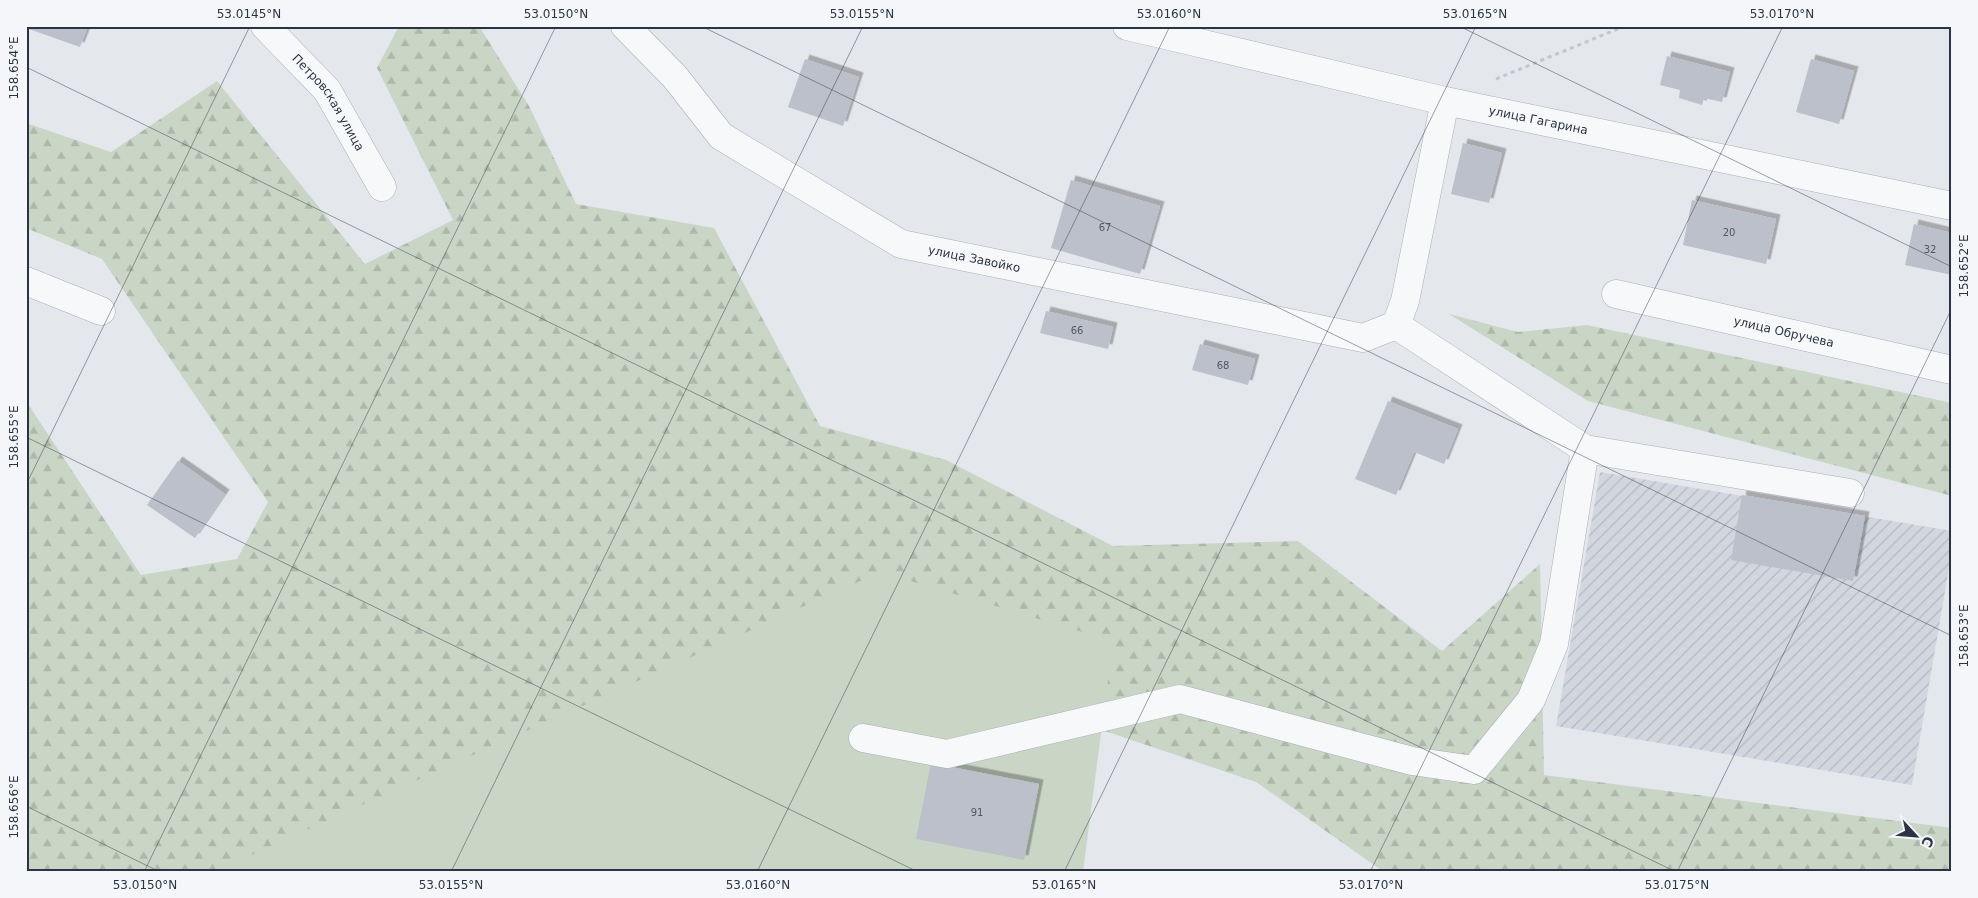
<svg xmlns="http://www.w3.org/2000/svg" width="1978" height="898" font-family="'DejaVu Sans',sans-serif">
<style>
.industrial{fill:url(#industrial-furrows)}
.forest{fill:url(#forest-firs)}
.pitch{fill:#c9d6c5}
.building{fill:#bbc0ca;filter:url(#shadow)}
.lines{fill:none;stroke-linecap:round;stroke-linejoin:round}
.minor-casing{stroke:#a9aeb7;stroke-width:29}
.path{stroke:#c2c5cb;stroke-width:3;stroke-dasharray:4 4;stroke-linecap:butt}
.minor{stroke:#f7f8fa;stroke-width:28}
.ticks{fill:none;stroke:#2b3445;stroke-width:1;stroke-opacity:0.45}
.labels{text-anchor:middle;stroke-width:4;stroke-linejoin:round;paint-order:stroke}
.number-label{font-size:10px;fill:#4f5766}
.street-label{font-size:12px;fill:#2b3445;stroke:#f4f6f9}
.neatline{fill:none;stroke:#2b3445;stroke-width:2}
.ticks-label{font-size:12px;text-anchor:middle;fill:#2b3445}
</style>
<defs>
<pattern id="industrial-furrows" width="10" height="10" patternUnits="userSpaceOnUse" patternTransform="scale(1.25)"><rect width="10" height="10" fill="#d2d6de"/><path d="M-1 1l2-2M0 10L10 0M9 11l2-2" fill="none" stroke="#b4b8c0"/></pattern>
<pattern id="forest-firs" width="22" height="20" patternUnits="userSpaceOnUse" patternTransform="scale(1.25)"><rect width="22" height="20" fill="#c9d6c5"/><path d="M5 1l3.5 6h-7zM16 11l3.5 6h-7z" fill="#adb8ab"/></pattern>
<filter id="shadow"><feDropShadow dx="4.5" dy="-4.5" stdDeviation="0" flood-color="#0004"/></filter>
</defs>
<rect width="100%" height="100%" fill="#e4e7ec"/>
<path class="industrial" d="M1600 472 1952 531V550L1912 785 1556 726Z"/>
<path class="forest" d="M399 26H479L529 106 576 204 714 228 820 426 946 460 1113 546 1298 541 1442 651 1540 564 1544 775 1952 828V872H1384L1256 782 862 649 372 872H26V401L141 575 237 559 268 502 102 259 26 228V123L111 152 217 81 365 264 453 220 377 68Z
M1449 314 1518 332 1587 325 1952 403V496L1588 401Z"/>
<path class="pitch" d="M880 572 1113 641 1083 872H213Z"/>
<path class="building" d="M26 26H88L80 47 26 28Z
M1667 56 1730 72 1722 102 1704 98 1702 105 1679 98 1680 90 1660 85Z
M805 59 859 77 843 126 788 107Z
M1811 59 1854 71 1839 124 1796 112Z
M1463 143 1502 153 1489 203 1451 194Z
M1071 180 1160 206 1140 274 1051 248Z
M1692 200 1776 219 1766 264 1683 245Z
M1914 224 1952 233V275L1905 265Z
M1046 311 1113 327 1108 349 1040 333Z
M1200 344 1255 359 1248 385 1192 370Z
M1388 401 1458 429 1444 464 1414 452 1396 495 1355 479Z
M178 461 225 494 195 538 147 505Z
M1742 495 1865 516 1853 581 1731 560Z
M931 763 1039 784 1024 860 916 839Z"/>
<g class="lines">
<g class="minor-casing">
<g id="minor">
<path id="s1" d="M265 26 327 90 382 187"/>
<path id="s2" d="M625 26 675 77 721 136 901 244 1363 338 1396 325"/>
<path id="s3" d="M1127 26 1445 101 1952 206"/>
<path d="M26 281 101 311"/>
<path id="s4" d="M1616 294 1952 370"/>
<path d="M1396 325 1585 449 1850 493"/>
<path d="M1396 325 1405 301 1445 101"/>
<path d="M863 738 947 754 1180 699 1412 761 1474 770 1531 700 1554 644 1585 449"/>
</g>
</g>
<path class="path" d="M1496 79 1625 26"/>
<use href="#minor" class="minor"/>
</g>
<path class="ticks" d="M701 26 1952 636M1459 26 1952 267M26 67 1676 872M26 437 918 872M26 485 250 26M26 806 160 872M144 872 556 26M451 872 863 26M757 872 1170 26M1064 872 1476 26M1370 872 1783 26M1677 872 1952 308"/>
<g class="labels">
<g class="number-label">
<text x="1105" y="231">67</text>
<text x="1729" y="236">20</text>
<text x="1930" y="253">32</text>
<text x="1077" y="334">66</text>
<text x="1223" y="369">68</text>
<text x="977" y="816">91</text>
</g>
<g class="street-label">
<text dy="4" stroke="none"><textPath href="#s1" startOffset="100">Петровская улица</textPath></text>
<text dy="4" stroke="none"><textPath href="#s3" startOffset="422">улица Гагарина</textPath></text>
<text dy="4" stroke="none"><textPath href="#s2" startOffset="431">улица Завойко</textPath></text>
<text dy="4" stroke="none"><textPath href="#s4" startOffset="172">улица Обручева</textPath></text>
</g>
</g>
<rect width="1978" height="898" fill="none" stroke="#f4f6f9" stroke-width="55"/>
<g transform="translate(1916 836) rotate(116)" stroke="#f4f6f9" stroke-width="4" paint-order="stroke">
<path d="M0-4L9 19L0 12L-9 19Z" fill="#2b3445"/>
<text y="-8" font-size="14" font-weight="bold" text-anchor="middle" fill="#2b3445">С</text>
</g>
<rect x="28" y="28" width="1922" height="842" class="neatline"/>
<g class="ticks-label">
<text x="249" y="18">53.0145°N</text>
<text x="556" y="18">53.0150°N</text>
<text x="862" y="18">53.0155°N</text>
<text x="1169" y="18">53.0160°N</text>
<text x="1475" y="18">53.0165°N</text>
<text x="1782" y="18">53.0170°N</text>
<text transform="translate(14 68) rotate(-90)" y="4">158.654°E</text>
<text transform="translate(1964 266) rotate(-90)" y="4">158.652°E</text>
<text transform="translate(14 437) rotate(-90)" y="4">158.655°E</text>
<text transform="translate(1964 636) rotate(-90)" y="4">158.653°E</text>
<text transform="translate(14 807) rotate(-90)" y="4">158.656°E</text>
<text x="145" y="889">53.0150°N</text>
<text x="451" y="889">53.0155°N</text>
<text x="758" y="889">53.0160°N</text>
<text x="1064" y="889">53.0165°N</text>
<text x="1371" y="889">53.0170°N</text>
<text x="1677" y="889">53.0175°N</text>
</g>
</svg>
